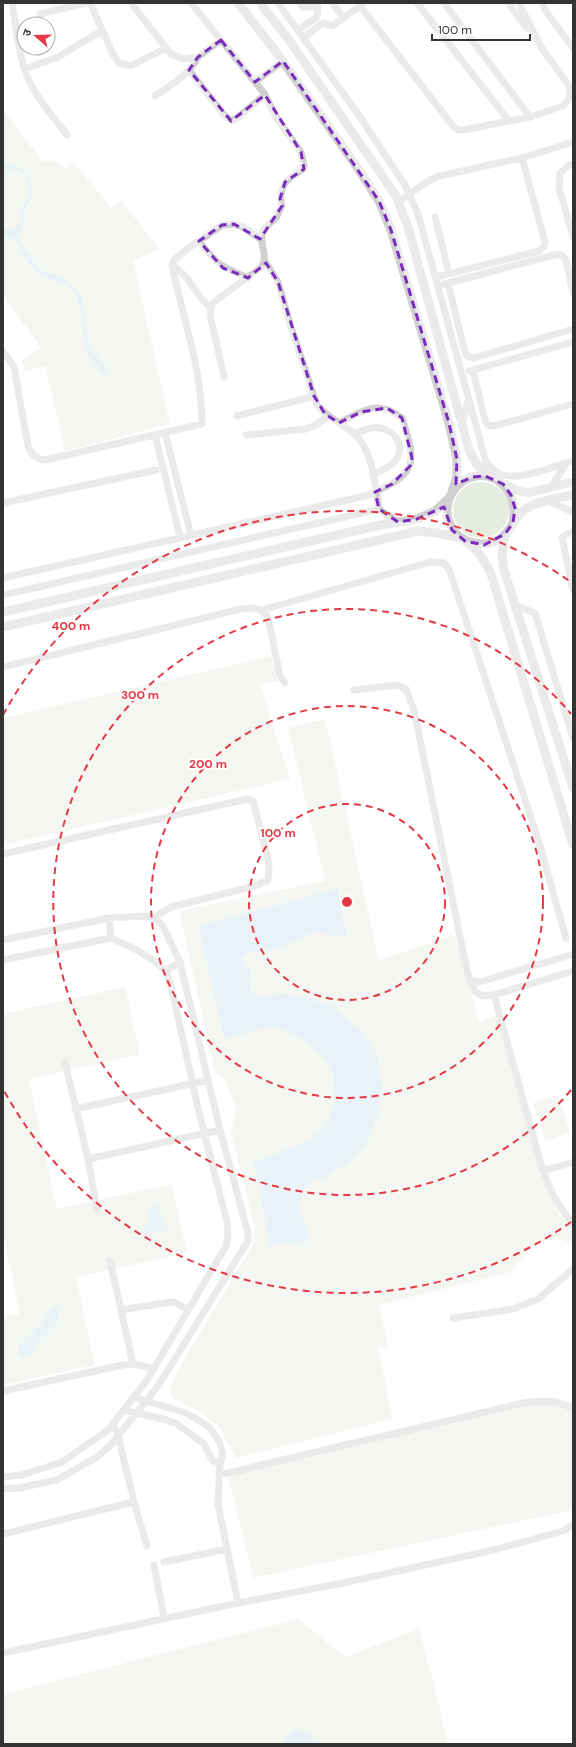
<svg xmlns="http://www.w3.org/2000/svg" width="576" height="1747" font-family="'DM Sans','Noto Sans Devanagari',sans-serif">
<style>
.green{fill:#e6ecdf}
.water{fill:#cfe2ee}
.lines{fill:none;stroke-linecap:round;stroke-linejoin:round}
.minor{stroke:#d0d0d0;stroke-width:7}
.tertiary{stroke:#d0d0d0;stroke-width:9}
.marked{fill:none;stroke:#7b2cbf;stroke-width:3;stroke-dasharray:8 5;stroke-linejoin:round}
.ring{fill:none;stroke:#e63946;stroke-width:2;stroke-dasharray:7 5}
.centre{fill:#e63946;stroke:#fff;stroke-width:2}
.ring-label{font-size:12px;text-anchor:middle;font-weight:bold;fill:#e63946;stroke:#fff;stroke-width:4;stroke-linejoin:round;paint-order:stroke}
</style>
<rect width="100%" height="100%" fill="#fff"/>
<path class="green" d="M3 110 43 162C52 158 59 162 65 169L74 163 111 208 122 201 159 249 133 260 170 424 65 451 45 366 25 371 22 361 40 347 3 294Z
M453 510a28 28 0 1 1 56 0a28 28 0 1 1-56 0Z
M271 656 277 681 260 684 290 779 3 845V718Z
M325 719 379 960 455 935 479 1022 497 1016 548 1194 563 1219 573 1230V1243C566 1242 558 1238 551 1239 533 1240 521 1259 511 1272L379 1305 388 1345 378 1348 393 1419 236 1458 218 1426 201 1412 173 1398 169 1389 183 1361 252 1246 255 1229 231 1132 236 1108 225 1080 215 1073 179 911 325 881 288 728Z
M125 987 140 1054 29 1079 57 1209 172 1184 187 1253 76 1277 95 1365 3 1385V1317L20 1313 3 1235V1014Z
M558 1095 570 1132 545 1141 533 1103Z
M541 1397 557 1398 573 1405V1510L253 1578 228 1475Z
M298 1619 346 1657 419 1629 435 1688 448 1744H3V1694Z"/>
<path class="water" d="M3 163 19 167 25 172 32 188V194L24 212 25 218 19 239 23 247 40 270 66 279 76 289 82 297 85 313 89 347 109 370 108 374H104L88 356 85 350C81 333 85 313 77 297 68 278 57 284 42 276 30 269 22 253 17 241L3 235V228L12 229 19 224 20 217 19 209C34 200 31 178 17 169H10L3 176Z
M337 889 347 936C336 938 329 933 319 933 301 933 289 946 272 950 261 952 251 950 242 957L244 964 250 970 249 984 251 991 257 995 288 994 330 1005 361 1030 376 1053 383 1088 378 1114 369 1140 348 1162 326 1177 313 1181 303 1190 300 1201V1212L307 1226 310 1241 270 1246 254 1161C270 1157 316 1140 325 1127 334 1114 338 1086 332 1071 326 1054 294 1029 276 1028 258 1028 242 1034 225 1039L198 926Z
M152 1205 158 1207 168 1228 166 1231H156L146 1237 143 1235 145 1227 150 1221C148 1215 147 1210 152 1205Z
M55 1308H59L58 1322 39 1341 30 1356 23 1357 19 1351 18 1346 41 1324 51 1311Z
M295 1727 325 1744H280Z"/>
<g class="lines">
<path class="minor" d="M12 3C17 31 19 65 34 90 43 106 56 120 67 135
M90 3 113 54 119 63 131 66 166 48
M131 3 171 54 183 59 198 57 221 40
M191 3 264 93 276 117 301 152 304 165 302 170C287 178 277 188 282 206 280 210 278 214 276 218 271 223 263 227 262 235 260 247 268 253 262 267L215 301 211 307 210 315 224 377
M278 3 358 114 405 185 418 214 486 462C489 465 492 469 495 471 514 485 552 466 573 461
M298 3 303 7H317
M332 3 344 18
M417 3 509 121
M444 3 530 117
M508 3 527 28
M542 3 547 13 573 48
M360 6 453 126 458 130H463L530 117 563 106 570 98V87L541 47 519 3
M40 14 85 3
M298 30 317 17 318 3
M304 38 321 24 324 23 331 26 334 25 364 3
M25 69 58 57 96 34 103 33
M189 70 223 114 231 121 237 118 265 95
M255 82 283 61
M155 96C171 85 189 75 198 57
M573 164 569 165 560 173 559 188 573 236
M399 202 425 183 439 176 522 158 573 142
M435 217 449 274
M199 241C217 265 220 266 248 278
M265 261 278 282 291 327 317 405C328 418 342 423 354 434 374 451 374 485 379 509
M172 265C192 277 194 296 211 307
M436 277 539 251 544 246 545 242 522 158
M448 283 465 352 467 356 474 358 573 329
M444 284 558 254 563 256 566 260 573 292
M3 351 14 367 28 446C32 455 36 459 45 460L202 424C202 370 183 318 172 265L175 259 187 249 222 225 234 224 243 227 262 240
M473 370 485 420 488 425 494 426 573 404
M469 371 573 342
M237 416 314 396
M462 423 469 398
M165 433 191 535
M354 434C362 431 370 426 379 428 396 430 407 448 394 462 388 469 380 471 372 474
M155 435 180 537
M246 435 306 429 316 425 328 416
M551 487 567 462
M548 501 573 512
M3 503 156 470
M573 531 562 537 573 590
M3 578 369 495C416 473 418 467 402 418 377 399 363 411 339 423
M3 595 379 509 398 522
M515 605 535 613 573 738
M262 610 430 562 444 563 449 569 539 842 566 938
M3 667 241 609C254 608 259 606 268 617L280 676 285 683
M354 690 397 685 406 689 414 710 467 971 475 992 483 996 494 995 573 971
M3 854 247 799 253 801 268 859 269 870 268 880 255 886 171 907 154 917
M109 918 111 938
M3 940 109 918 140 916 154 917 163 926 180 962 220 1130 248 1233V1241L243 1249 158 1386 110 1446 97 1457 57 1480 19 1488 3 1489
M3 960 111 938 137 950 154 961 166 971 171 986 198 1108 227 1222 228 1238 226 1246 147 1380 108 1430 62 1462 22 1475 3 1477
M166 971 180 962
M471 981 480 982 573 954
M494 995 543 1171 554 1197 573 1225
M65 1062 88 1159 97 1210
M75 1109 209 1080
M88 1159 220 1130
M543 1171 573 1162
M110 1261 133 1364
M121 1310 171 1302 176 1303 188 1310
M453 1318 513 1309 538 1299 573 1269
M3 1391 123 1365 133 1364 153 1368
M133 1397 186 1413 208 1426 219 1441 223 1453 220 1464 218 1504 238 1603
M124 1410 167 1420 177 1424 204 1444 212 1460 220 1464
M113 1424 118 1436 134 1502 147 1546
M219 1475 523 1403C544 1400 553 1400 573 1408
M3 1534 134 1502
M164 1562 227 1549
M154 1565 164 1618
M3 1653 238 1603 343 1583 498 1549 563 1531 573 1525"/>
<path class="tertiary" d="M238 3 277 53 359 170 379 201 391 230 449 423 457 459V477L452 491
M260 3 289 40 396 196 408 227 469 450 475 462 490 477
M506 485 516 490 528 493 573 482
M513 523C520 492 493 463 463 481 454 487 449 496 447 506 444 535 473 552 498 540 510 534 513 518 524 510 535 501 559 498 573 495
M505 534 502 555 504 570 573 788
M465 541C479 550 484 560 491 574L573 845
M3 612 376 526 417 519 435 511 448 499
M3 627 418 531 438 533 460 538"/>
</g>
<path d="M0 0H576V1747H0ZM221 40 255 82 283 61 379 201 391 230 449 423 457 459 456 484 473 477 485 476 503 484 511 495 515 508 513 523 505 534 484 545 465 541 452 530 444 507 417 519 398 522 379 509 375 492 392 484 410 466 412 458 402 418 387 408 361 412 339 423 325 414 314 396 278 282 266 263 248 278 223 268 199 241 222 225 234 224 260 239 282 206 280 199 285 182 304 169 301 152 265 95 231 121 189 70 198 57Z" fill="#fff" fill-opacity=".55" fill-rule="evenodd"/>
<path class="marked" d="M221 40 255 82 283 61 379 201 391 230 449 423 457 459 456 484 473 477 485 476 503 484 511 495 515 508 513 523 505 534 484 545 465 541 452 530 444 507 417 519 398 522 379 509 375 492 392 484 410 466 412 458 402 418 387 408 361 412 339 423 325 414 314 396 278 282 266 263 248 278 223 268 199 241 222 225 234 224 260 239 282 206 280 199 285 182 304 169 301 152 265 95 231 121 189 70 198 57Z"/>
<g class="ring">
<circle cx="347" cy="902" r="98"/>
<circle cx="347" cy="902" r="196"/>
<path d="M571 1090A293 293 0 1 1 571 714"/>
<path d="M571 1222A391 391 0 0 1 3 1089M3 715A391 391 0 0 1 571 582"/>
</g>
<circle cx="347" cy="902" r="6" class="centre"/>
<g class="ring-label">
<text x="71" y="630">400 m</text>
<text x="140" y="699">300 m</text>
<text x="208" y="768">200 m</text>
<text x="278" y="837">100 m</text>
</g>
<rect width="576" height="1747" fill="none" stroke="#333333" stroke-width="8"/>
<g transform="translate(36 36) rotate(290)"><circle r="19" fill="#ffffff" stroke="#adadad"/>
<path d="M0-3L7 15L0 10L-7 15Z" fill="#e63946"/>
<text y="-6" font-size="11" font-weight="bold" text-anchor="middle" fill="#333333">उ</text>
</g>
<path d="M432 34v6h98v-6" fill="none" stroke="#333333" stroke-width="2"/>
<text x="438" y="34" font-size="12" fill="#333333" stroke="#ffffff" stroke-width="3" paint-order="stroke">100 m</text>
</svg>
